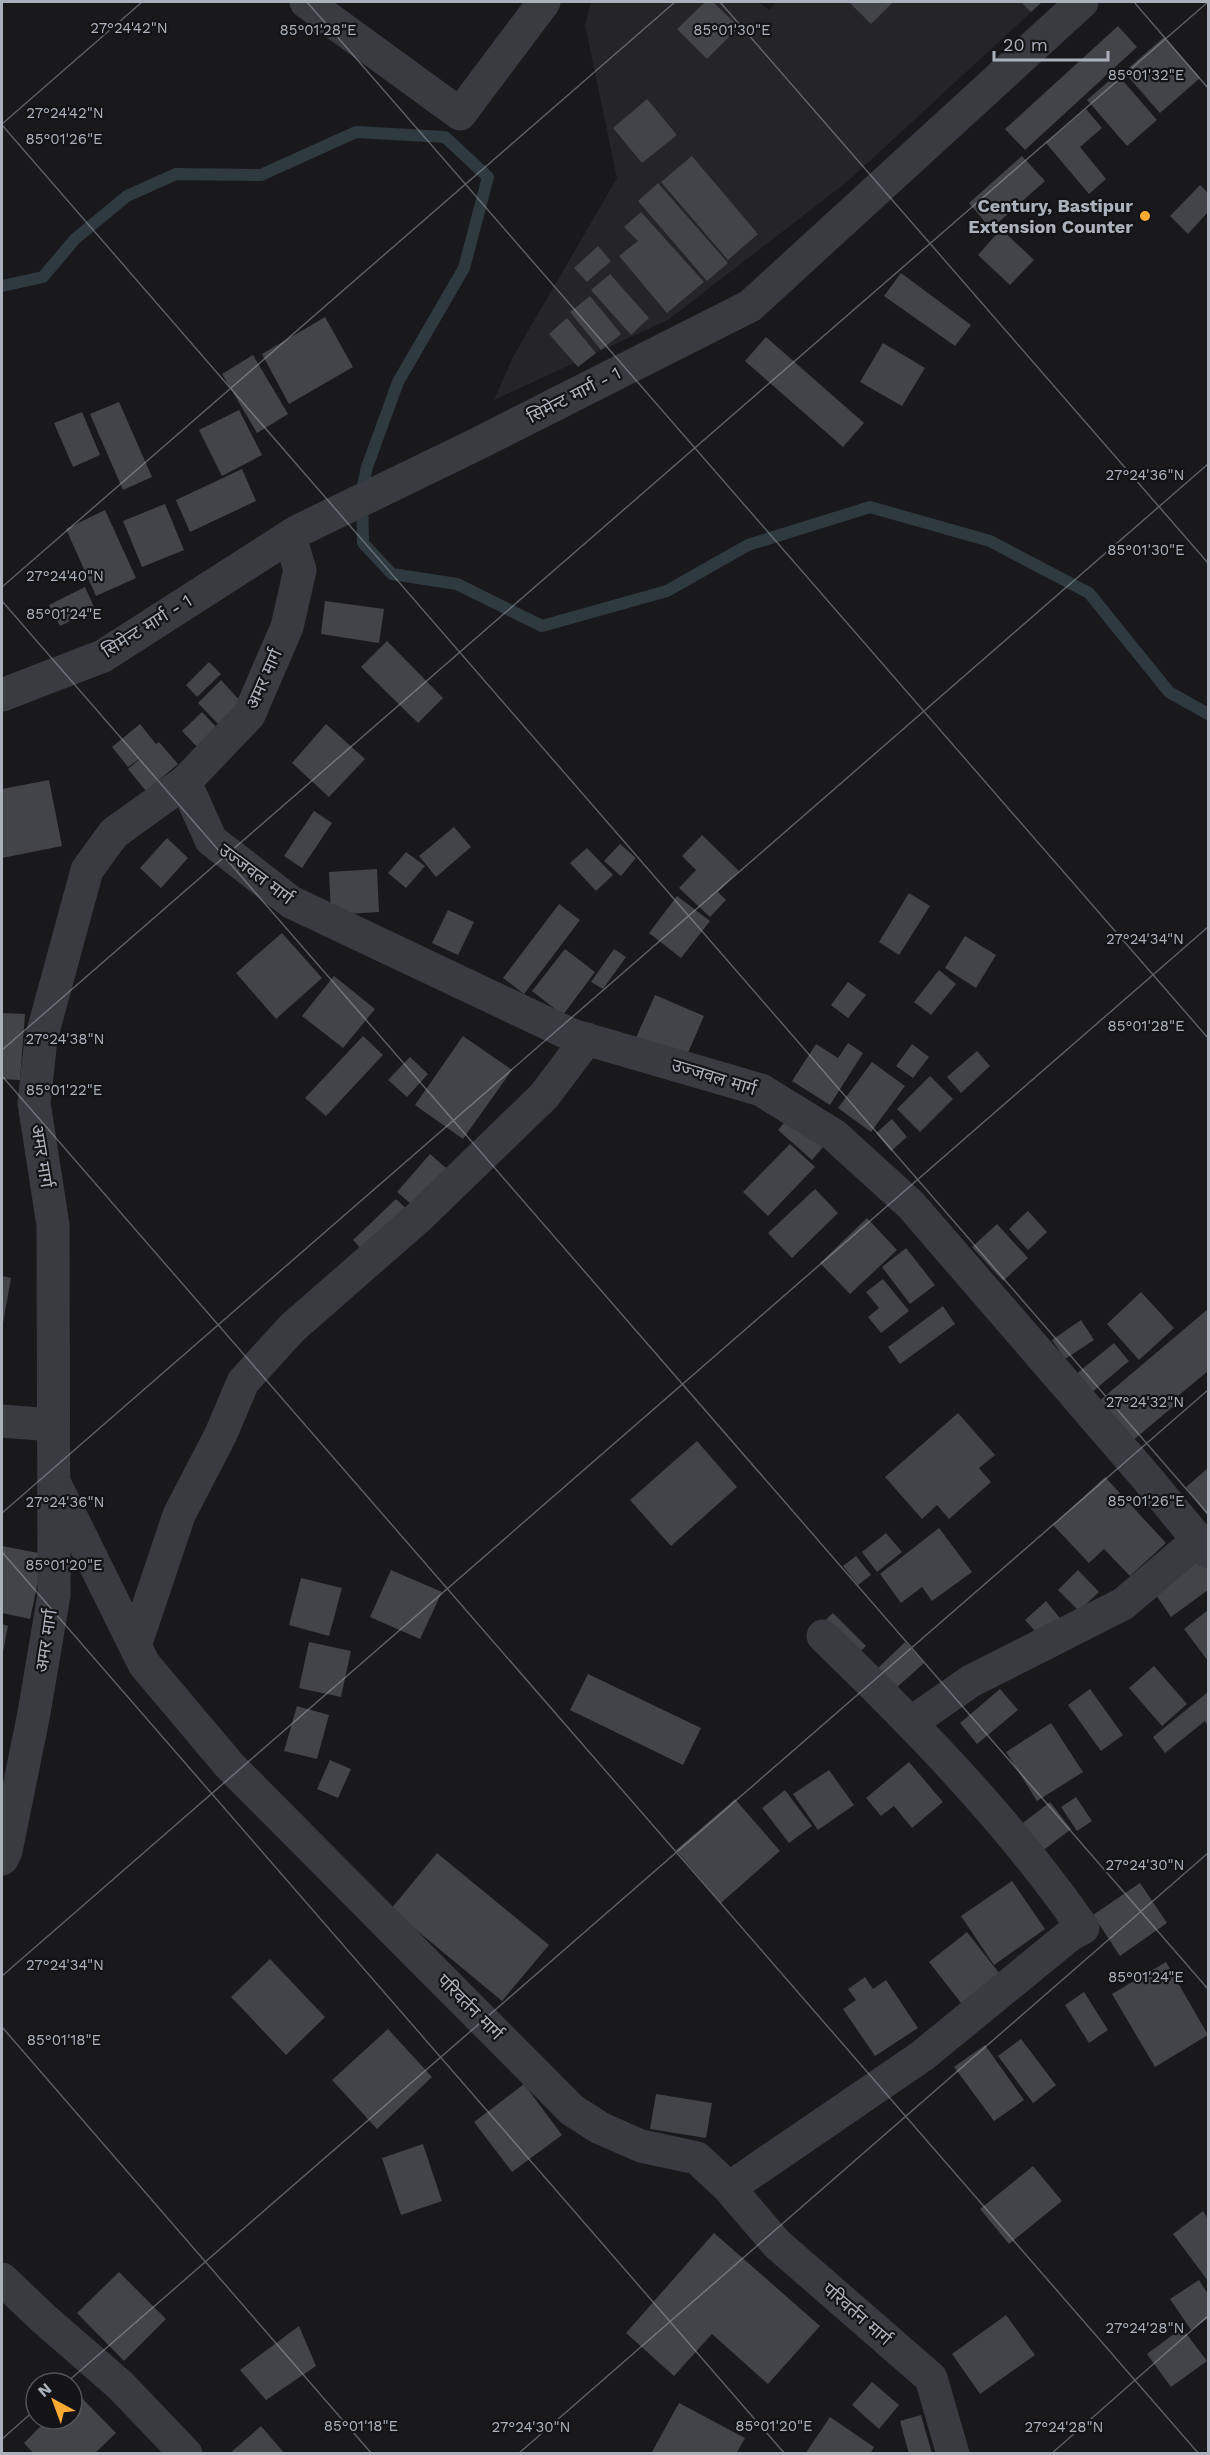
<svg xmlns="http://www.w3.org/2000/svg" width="1210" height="2455" font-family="'Work Sans','Noto Sans Devanagari',sans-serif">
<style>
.built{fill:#252528}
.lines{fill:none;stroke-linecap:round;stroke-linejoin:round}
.stream{stroke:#2e3940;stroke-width:12}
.building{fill:#434448}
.minor{stroke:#3a3b40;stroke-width:33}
.ticks{fill:none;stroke:#abb1bb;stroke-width:1.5;stroke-opacity:0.45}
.poi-dot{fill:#faaa32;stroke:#141416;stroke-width:2}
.labels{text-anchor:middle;stroke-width:4.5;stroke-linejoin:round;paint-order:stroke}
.poi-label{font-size:18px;font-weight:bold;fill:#abb1bb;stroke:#141416;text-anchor:end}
.street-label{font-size:18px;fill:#abb1bb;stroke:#141416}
.ticks-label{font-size:15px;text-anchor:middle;fill:#abb1bb;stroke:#141416;stroke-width:4.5;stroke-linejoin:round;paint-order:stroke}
</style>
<rect width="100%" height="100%" fill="#19191b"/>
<path class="built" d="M591 2H759L769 10 777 2H1042L848 181 668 320 494 400 513 357 617 178 585 25Z"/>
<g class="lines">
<path class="stream" d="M2 286 43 277 75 239 127 196 176 174 261 175 356 132 445 137 488 177 464 268 398 382 367 467 362 490 363 543 392 574 457 584 542 626 667 591 748 545 870 507 990 541 1089 593 1169 692 1208 714"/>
</g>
<path class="building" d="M705 2H713L739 27 707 59 677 29Z
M849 2H893L871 24Z
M1021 2H1042L1031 12Z
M1118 26 1137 47 1025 150 1005 129Z
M1164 37 1200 78 1160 113 1124 72Z
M1117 74 1157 120 1127 146 1087 100Z
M647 99 677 135 642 163 613 128Z
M1086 109 1102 128 1080 147 1106 179 1089 194 1046 143Z
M692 156 758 234 728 260 661 182Z
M1022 156 1045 181 991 229 969 203Z
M658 183 728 263 707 281 638 201Z
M1200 185 1208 193V212L1188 234 1170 216Z
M641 212 704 282 667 313 619 256 638 241 624 227Z
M1001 229 1034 260 1010 285 978 255Z
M598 246 611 261 587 282 574 268Z
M901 273 971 325 955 346 884 296Z
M610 274 649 318 631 335 591 290Z
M590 296 621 334 601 350 570 312Z
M325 317 353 367 289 404 262 354Z
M567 318 596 353 578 367 549 334Z
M766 337 864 423 843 447 745 361Z
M883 343 925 368 902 406 860 382Z
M253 355 288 414 257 433 222 374Z
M119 402 152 477 123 490 90 414Z
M239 410 262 455 222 476 199 430Z
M82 412 100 455 73 467 54 423Z
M242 469 256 501 190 532 176 500Z
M165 504 184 550 142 567 123 521Z
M105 510 136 578 96 596 66 529Z
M85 587 95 609 60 626 49 605Z
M325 601 384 609 379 643 321 634Z
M387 641 443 698 418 723 361 667Z
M209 662 221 674 197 697 186 685Z
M221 680 243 704 220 726 198 703Z
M202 712 220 731 200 750 182 731Z
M140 724 156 744 159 742 178 764 146 791 128 769 142 757 128 767 112 747Z
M326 724 365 759 329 797 292 763Z
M49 780 62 846 2 858V789Z
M314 811 332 823 302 868 284 856Z
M454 827 471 847 436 877 419 856Z
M702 835 739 871 718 892 726 900 710 917 679 888 696 870 682 856Z
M167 838 188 858 161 888 140 868Z
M620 844 636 858 621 876 604 861Z
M587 848 613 875 596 891 570 863Z
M406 852 425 866 406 888 388 873Z
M377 869 379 912 331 915 329 872Z
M909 893 930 906 899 955 879 942Z
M677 896 710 921 681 958 649 933Z
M559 904 580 920 524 994 503 978Z
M448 910 474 922 458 955 432 943Z
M282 933 322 978 276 1019 236 973Z
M965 936 996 955 976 988 945 968Z
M565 949 595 972 563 1015 532 991Z
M614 949 626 957 603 989 591 982Z
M939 970 956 984 931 1015 914 1002Z
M334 976 375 1009 343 1048 302 1016Z
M848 982 866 995 848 1018 831 1005Z
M655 995 704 1016 684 1062 635 1040Z
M2 1013 25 1014 20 1080 2 1079Z
M363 1036 383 1055 326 1116 305 1098Z
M463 1036 512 1070 463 1139 415 1105Z
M848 1043 863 1053 830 1105 792 1081 816 1044 838 1058Z
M912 1044 929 1057 913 1078 896 1066Z
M977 1051 990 1066 961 1093 947 1077Z
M410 1057 428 1074 407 1097 388 1080Z
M872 1062 905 1086 871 1132 838 1108Z
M930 1076 953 1099 920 1132 897 1109Z
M789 1117 824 1146 812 1160 778 1130Z
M892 1119 907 1137 891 1151 876 1133Z
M790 1144 815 1167 768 1216 743 1192Z
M430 1154 452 1173 419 1211 397 1192Z
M815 1189 838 1213 792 1258 768 1233Z
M396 1199 412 1214 368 1256 353 1240Z
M1028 1211 1047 1232 1028 1250 1009 1229Z
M867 1218 897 1250 850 1294 820 1263Z
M997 1224 1028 1258 1003 1281 972 1247Z
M906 1248 935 1285 910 1304 882 1267Z
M2 1276 11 1278 3 1323H2Z
M883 1279 909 1311 881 1333 868 1317 879 1308 866 1292Z
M1141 1292 1174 1328 1139 1360 1107 1324Z
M943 1306 955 1324 900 1364 888 1347Z
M1208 1309V1371L1172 1401 1175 1405 1131 1442 1098 1402Z
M1081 1320 1094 1340 1065 1359 1052 1340Z
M1114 1343 1129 1361 1091 1393 1075 1375Z
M958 1413 995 1455 979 1468 991 1482 949 1519 937 1505 922 1519 885 1477Z
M697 1441 737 1487 671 1546 630 1500Z
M1208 1468V1516L1186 1487Z
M1105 1477 1166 1543 1130 1576 1104 1549 1089 1563 1053 1525Z
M939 1528 972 1572 932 1601 922 1587 901 1603 880 1574Z
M886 1533 902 1552 877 1572 862 1552Z
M2 1546 44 1554 30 1619 2 1613Z
M1204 1555 1208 1561V1590L1171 1617 1154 1592Z
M856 1556 871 1575 858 1585 843 1566Z
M391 1570 442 1592 420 1639 370 1617Z
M1078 1570 1099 1592 1079 1611 1058 1590Z
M301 1578 342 1588 329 1636 289 1625Z
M1046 1601 1064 1623 1044 1641 1025 1620Z
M1208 1610V1661L1184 1629Z
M833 1613 866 1646 852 1659 820 1625Z
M2 1624 8 1626 3 1652H2Z
M309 1642 351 1651 341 1697 299 1688Z
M905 1642 924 1663 895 1689 877 1669Z
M1154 1666 1187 1704 1162 1726 1129 1688Z
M588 1674 701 1728 683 1765 570 1710Z
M1000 1689 1018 1710 977 1744 960 1723Z
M1090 1689 1123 1735 1101 1751 1068 1705Z
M1208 1692V1726L1205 1721 1165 1753 1153 1737Z
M297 1706 329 1715 317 1759 284 1751Z
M1051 1723 1083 1772 1037 1801 1006 1752Z
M330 1760 351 1769 338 1798 317 1789Z
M909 1762 943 1802 912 1828 894 1806 881 1816 866 1798Z
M829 1770 854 1805 818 1830 793 1794Z
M785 1790 812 1826 789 1843 762 1808Z
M1076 1797 1092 1821 1077 1831 1061 1807Z
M735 1799 780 1851 721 1903 676 1850Z
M1050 1802 1071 1829 1040 1853 1019 1826Z
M437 1853 549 1945 502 2001 391 1909Z
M1012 1881 1045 1929 994 1965 961 1916Z
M1140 1883 1167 1923 1120 1956 1093 1915Z
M967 1932 1003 1978 965 2008 929 1962Z
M270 1959 325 2017 286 2055 231 1997Z
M1166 1962 1208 2035 1155 2067 1112 1994Z
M865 1977 873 1989 886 1980 918 2028 875 2056 843 2009 856 2000 848 1989Z
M1084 1992 1108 2030 1089 2043 1065 2005Z
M388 2029 432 2077 377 2129 332 2080Z
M1021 2039 1056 2085 1033 2103 998 2056Z
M985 2045 1024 2100 994 2121 954 2067Z
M524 2084 562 2135 512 2172 474 2122Z
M656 2094 712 2103 706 2138 650 2129Z
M423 2144 442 2201 401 2215 382 2158Z
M1033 2166 1062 2201 1009 2244 980 2209Z
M1203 2211 1208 2219V2281L1173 2234Z
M714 2233 820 2326 768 2384 712 2334 674 2376 626 2333Z
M119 2272 166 2319 124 2361 77 2313Z
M1199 2280 1208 2294V2318L1191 2330 1170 2299Z
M1006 2315 1035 2355 980 2394 952 2354Z
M299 2326 316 2366 266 2400 240 2370Z
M1182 2328 1207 2361 1171 2387 1147 2354Z
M872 2382 899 2405 879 2429 852 2405Z
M76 2392 116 2433 94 2454H34L24 2443 48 2419H72V2396Z
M679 2403 745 2438 736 2454 652 2452Z
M921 2415 932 2454H909L900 2421Z
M830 2417 874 2447 870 2454H805Z
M261 2426 285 2454H229Z"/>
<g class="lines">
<path class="minor" d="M306 2 460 114 544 2
M2 695 103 656 298 531 477 444 750 306 1082 2
M185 782 211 840 291 902 572 1035 761 1090 834 1135 911 1205 1146 1477 1208 1552
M2 1421 52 1425
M56 1486 144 1664 230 1766 572 2110 600 2128 641 2146 697 2158 729 2188 777 2244 931 2378 953 2454
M135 1646 179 1515 221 1434 243 1382 292 1328 420 1216 544 1096 587 1039
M912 1722 971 1681 1123 1604 1198 1540
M2 1859 6 1851 34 1713 54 1595 53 1225 34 1103 41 1039 87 870 114 833 185 782 249 715 287 627 300 570 290 537
M729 2188 922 2056 1070 1935 1083 1928C1008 1820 917 1727 823 1636
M2 2279 44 2319 120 2385 186 2454"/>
</g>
<path class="ticks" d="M307 2 1208 1038M720 2 1208 563M1134 2 1208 88M2 124 142 2M2 125 1208 1514M2 587 675 2M2 601 1208 1989M2 1050 1208 2M2 1076 1199 2454M2 1513 1208 464M2 1552 785 2454M2 1976 1208 927M2 2027 372 2454M66 2383 1208 1390M2 2439 36 2409M518 2454 1208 1853M1051 2454 1208 2316"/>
<circle class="poi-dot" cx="1145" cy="216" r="6"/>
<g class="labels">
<g class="poi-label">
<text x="1133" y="212">Century, Bastipur<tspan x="1133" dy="21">Extension Counter</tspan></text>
</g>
<g class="street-label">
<text transform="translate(574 395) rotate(-27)" y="6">सिमेन्ट मार्ग - 1</text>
<text transform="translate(147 626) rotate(-32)" y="6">सिमेन्ट मार्ग - 1</text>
<text transform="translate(264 679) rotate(-66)" y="6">अमर मार्ग</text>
<text transform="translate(256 874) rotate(37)" y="6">उज्जवल मार्ग</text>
<text transform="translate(714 1077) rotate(17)" y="6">उज्जवल मार्ग</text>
<text transform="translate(42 1156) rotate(81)" y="6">अमर मार्ग</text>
<text transform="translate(46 1641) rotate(-81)" y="6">अमर मार्ग</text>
<text transform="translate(470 2007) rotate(45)" y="6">परिवर्तन मार्ग</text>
<text transform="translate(857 2314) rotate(41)" y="6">परिवर्तन मार्ग</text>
</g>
</g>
<g class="ticks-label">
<text x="129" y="33">27°24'42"N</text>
<text x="318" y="35">85°01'28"E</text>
<text x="732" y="35">85°01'30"E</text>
<text x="1146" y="80">85°01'32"E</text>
<text x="65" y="118">27°24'42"N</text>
<text x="64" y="144">85°01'26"E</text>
<text x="1145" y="480">27°24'36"N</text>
<text x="1146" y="555">85°01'30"E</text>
<text x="65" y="581">27°24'40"N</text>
<text x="64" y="619">85°01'24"E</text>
<text x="1145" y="944">27°24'34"N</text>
<text x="1146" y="1031">85°01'28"E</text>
<text x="65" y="1044">27°24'38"N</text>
<text x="64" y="1095">85°01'22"E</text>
<text x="1145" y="1407">27°24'32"N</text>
<text x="1146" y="1506">85°01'26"E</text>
<text x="65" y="1507">27°24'36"N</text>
<text x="64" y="1570">85°01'20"E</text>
<text x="1145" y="1870">27°24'30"N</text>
<text x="65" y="1970">27°24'34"N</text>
<text x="1146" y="1982">85°01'24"E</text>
<text x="64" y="2045">85°01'18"E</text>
<text x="1145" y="2333">27°24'28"N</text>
<text x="361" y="2431">85°01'18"E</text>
<text x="774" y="2431">85°01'20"E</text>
<text x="531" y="2432">27°24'30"N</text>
<text x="1064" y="2432">27°24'28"N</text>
</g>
<rect width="1210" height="2455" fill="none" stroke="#abb1bb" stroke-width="6"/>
<g transform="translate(54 2401) rotate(319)"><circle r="28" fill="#141416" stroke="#505358" stroke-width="1.5"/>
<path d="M0-4.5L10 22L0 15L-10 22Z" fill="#faaa32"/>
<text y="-9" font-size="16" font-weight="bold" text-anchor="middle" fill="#abb1bb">N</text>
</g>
<path d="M994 51v9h114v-9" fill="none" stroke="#abb1bb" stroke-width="3"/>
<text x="1003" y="51" font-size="18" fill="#abb1bb" stroke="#141416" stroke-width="4.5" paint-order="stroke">20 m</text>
</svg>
